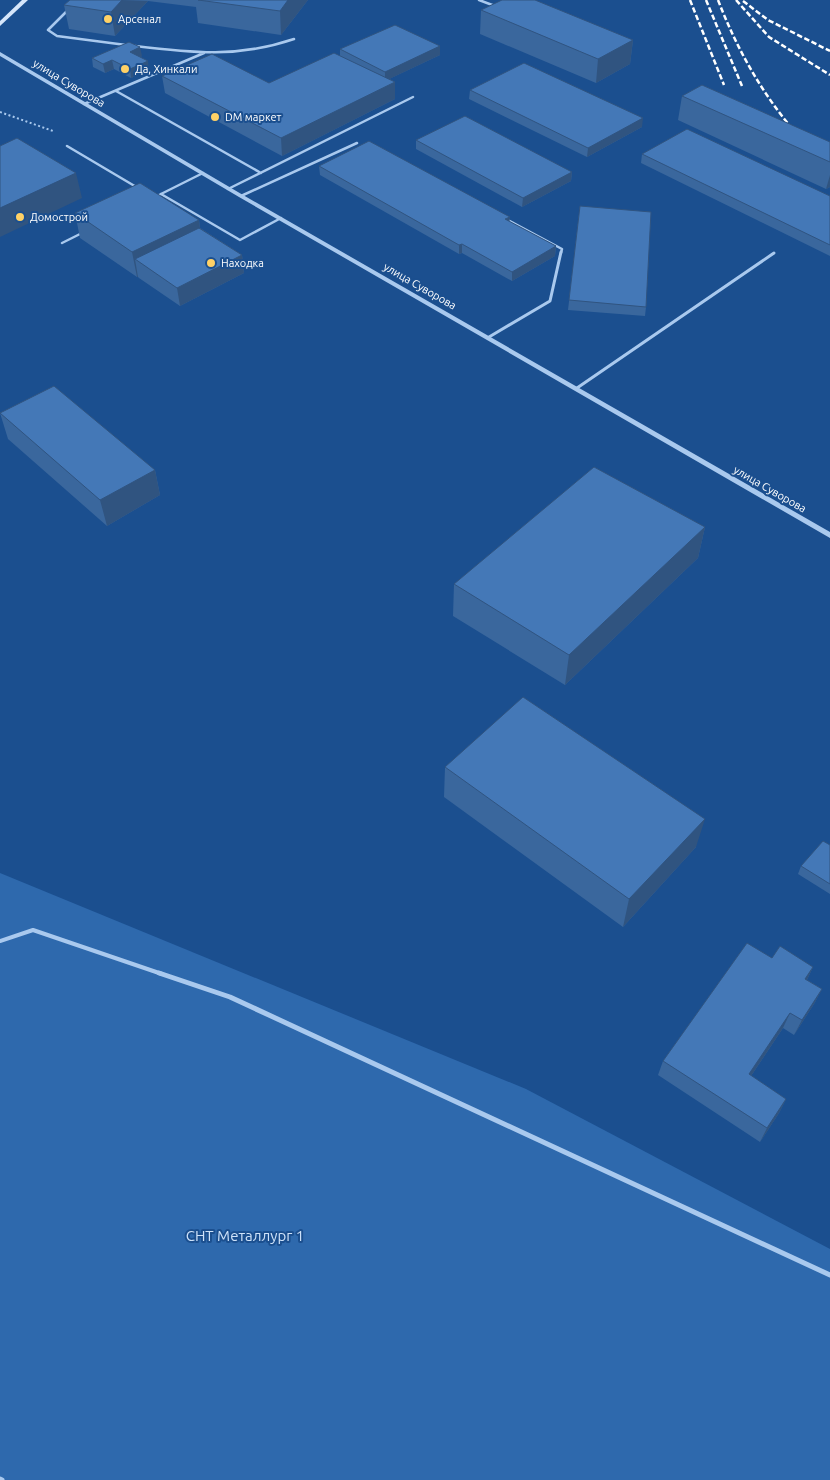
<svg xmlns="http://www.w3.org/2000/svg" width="830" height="1480" font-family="Ubuntu,sans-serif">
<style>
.green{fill:#2e69ad}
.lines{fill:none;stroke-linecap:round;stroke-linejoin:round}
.path{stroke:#a9c9ee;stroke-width:2;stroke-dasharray:2 2.5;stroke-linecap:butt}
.service-far3{stroke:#a9c9ee;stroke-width:2.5}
.service-far2{stroke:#a9c9ee;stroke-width:3}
.service-far1{stroke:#a9c9ee;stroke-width:4}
.service{stroke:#a9c9ee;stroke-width:5}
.tertiary{fill:#a9c9ee;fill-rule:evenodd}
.secondary{fill:#d6e6fa;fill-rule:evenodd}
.rail{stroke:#fff;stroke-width:2.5;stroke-dasharray:5.5 2.5;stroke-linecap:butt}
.wall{fill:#3a679d}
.shaded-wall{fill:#305480}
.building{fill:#4478b7;stroke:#305480}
.poi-dot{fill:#ffd166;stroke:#1b4f8f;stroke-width:2}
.labels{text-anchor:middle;stroke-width:4;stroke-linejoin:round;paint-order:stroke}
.far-poi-label{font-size:11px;fill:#fff;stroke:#1b4f8f;text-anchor:start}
.far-street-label{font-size:11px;fill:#fff;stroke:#1b4f8f}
.near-park-label{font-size:15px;fill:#cfe3fa;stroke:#1b4f8f}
</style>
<rect width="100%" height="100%" fill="#1b4f8f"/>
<path class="green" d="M0 873 526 1089 830 1249V1480H0Z"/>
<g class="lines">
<path class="path" d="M0 112 53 131"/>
<path class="service-far3" d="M479 0 495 6
M68 10 48 30 57 36 126 45
M135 46C193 53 238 58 294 39
M116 91 261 173
M84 104 204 53
M67 146 138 188
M228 189 413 97
M161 194 240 240 281 218
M241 196 357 143
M155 197 203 173
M506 219 562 249 561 253
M62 243 82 233"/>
<path class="service-far2" d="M489 337 550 301 561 252
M577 388 774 253"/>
<path class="service-far1" d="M0 941 33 930 162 974"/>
<path class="service" d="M159 973 230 997 830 1275
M0 1479 2 1480"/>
<path class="tertiary" d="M0 52 243 195 830 532V538L239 197 0 56Z"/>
<path class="secondary" d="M22 0H28L0 26V21Z"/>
<path class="rail" d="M690 0 724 85
M706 0 742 86
M718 0C737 49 762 94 796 133
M736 0 769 37 830 75
M743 1 768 20 830 51"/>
</g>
<path class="wall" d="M70 0H308L281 35 198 23 196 7 148 1 115 36 69 29 64 5Z
M481 10 633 40 630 64 596 83 480 34Z
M340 49 440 55 389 79 395 82V99L282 156 165 93 162 76 269 83 340 56Z
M142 56 140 57 149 70 131 78 114 69 105 73 93 67 92 58Z
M470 90 642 127 587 157 469 99Z
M682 96 830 142V187L826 189 678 120Z
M416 140 572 172 571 181 522 207 416 149Z
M642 154 830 196V256L641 163Z
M319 166 510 222 556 246 555 256 512 281 462 253 459 254 320 175Z
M580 206 646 307 645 316 568 310Z
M75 213 199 220 200 228 242 255 244 273 180 306 139 278 138 277H137L80 238Z
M0 413 155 470 160 495 107 526 8 439Z
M705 527 698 558 565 685 453 616 454 584Z
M445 767 696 847 623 927 444 797Z
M830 845V894L798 874 801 866Z
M772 958 813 967 807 980 822 989 814 1004 794 1035 783 1028 751 1076 786 1099 779 1113 760 1142 658 1075 663 1061Z"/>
<path class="shaded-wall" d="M122 0 148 1 115 36 111 12Z
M288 0H308L281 35 280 11Z
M633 40 630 64 596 83 598 59Z
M440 46V55L385 81V72Z
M140 47 142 56 132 61 130 52Z
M112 60 114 69 105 73 103 64Z
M148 61 149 70 131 78 130 69Z
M395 82V99L282 156 281 138Z
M643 118 642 127 587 157 588 148Z
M572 172 571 181 522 207 523 198Z
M76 173 82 198 0 237V208Z
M830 175V187L826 189Z
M510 217 509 226 505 219Z
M199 220 202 245 135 259 138 277H137L132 252Z
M462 244V253L459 254V245Z
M556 246 555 256 512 281V272Z
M242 255 244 273 180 306 177 288Z
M155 470 160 495 107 526 100 500Z
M705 527 698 558 565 685 569 655Z
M705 819 696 847 623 927 629 899Z
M813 967 806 982 805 979Z
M822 989 814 1004 794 1035 802 1020Z
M790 1013 783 1028 743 1088 749 1074Z
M786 1099 779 1113 760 1142 767 1128Z"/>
<path class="building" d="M70 0H122L111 12 64 5Z
M198 0H288L280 11Z
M502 0H535L633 40 598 59 481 10Z
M395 25 440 46 385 72 340 49Z
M129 42 140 47 130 52 148 61 130 69 112 60 103 64 92 58Z
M334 53 395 82 281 138 162 76 212 54 269 83Z
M524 63 643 118 588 148 470 90Z
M702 85 830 142V162L682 96Z
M465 116 572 172 523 198 416 140Z
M687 129 830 196V245L642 154Z
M17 138 76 173 0 208V146Z
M369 141 510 217 505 219 556 246 512 272 462 244 459 245 319 166Z
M140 183 199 220 132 252 75 213Z
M580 206 651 212 646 307 569 300Z
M199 228 242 255 177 288 135 259Z
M54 386 155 470 100 500 0 413Z
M594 467 705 527 569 655 454 584Z
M523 697 705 819 629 899 445 767Z
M823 841 830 845V884L801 866Z
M747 943 772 958 780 946 813 967 805 979 822 989 802 1020 790 1013 749 1074 786 1099 767 1128 663 1061Z"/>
<g class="poi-dot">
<circle cx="108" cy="19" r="5"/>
<circle cx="125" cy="69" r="5"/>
<circle cx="215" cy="117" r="5"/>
<circle cx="20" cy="217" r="5"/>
<circle cx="211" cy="263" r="5"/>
</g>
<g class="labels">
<g class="far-poi-label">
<text x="118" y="23">Арсенал</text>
<text x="135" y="73">Да, Хинкали</text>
<text x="225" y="121">DM маркет</text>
<text x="30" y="221">Домострой</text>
<text x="221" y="267">Находка</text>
</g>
<g class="far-street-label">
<text transform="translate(69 83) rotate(31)" y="4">улица Суворова</text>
<text transform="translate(420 286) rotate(30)" y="4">улица Суворова</text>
<text transform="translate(770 489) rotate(30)" y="4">улица Суворова</text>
</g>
<g class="near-park-label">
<text x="245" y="1241">СНТ Металлург 1</text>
</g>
</g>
</svg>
